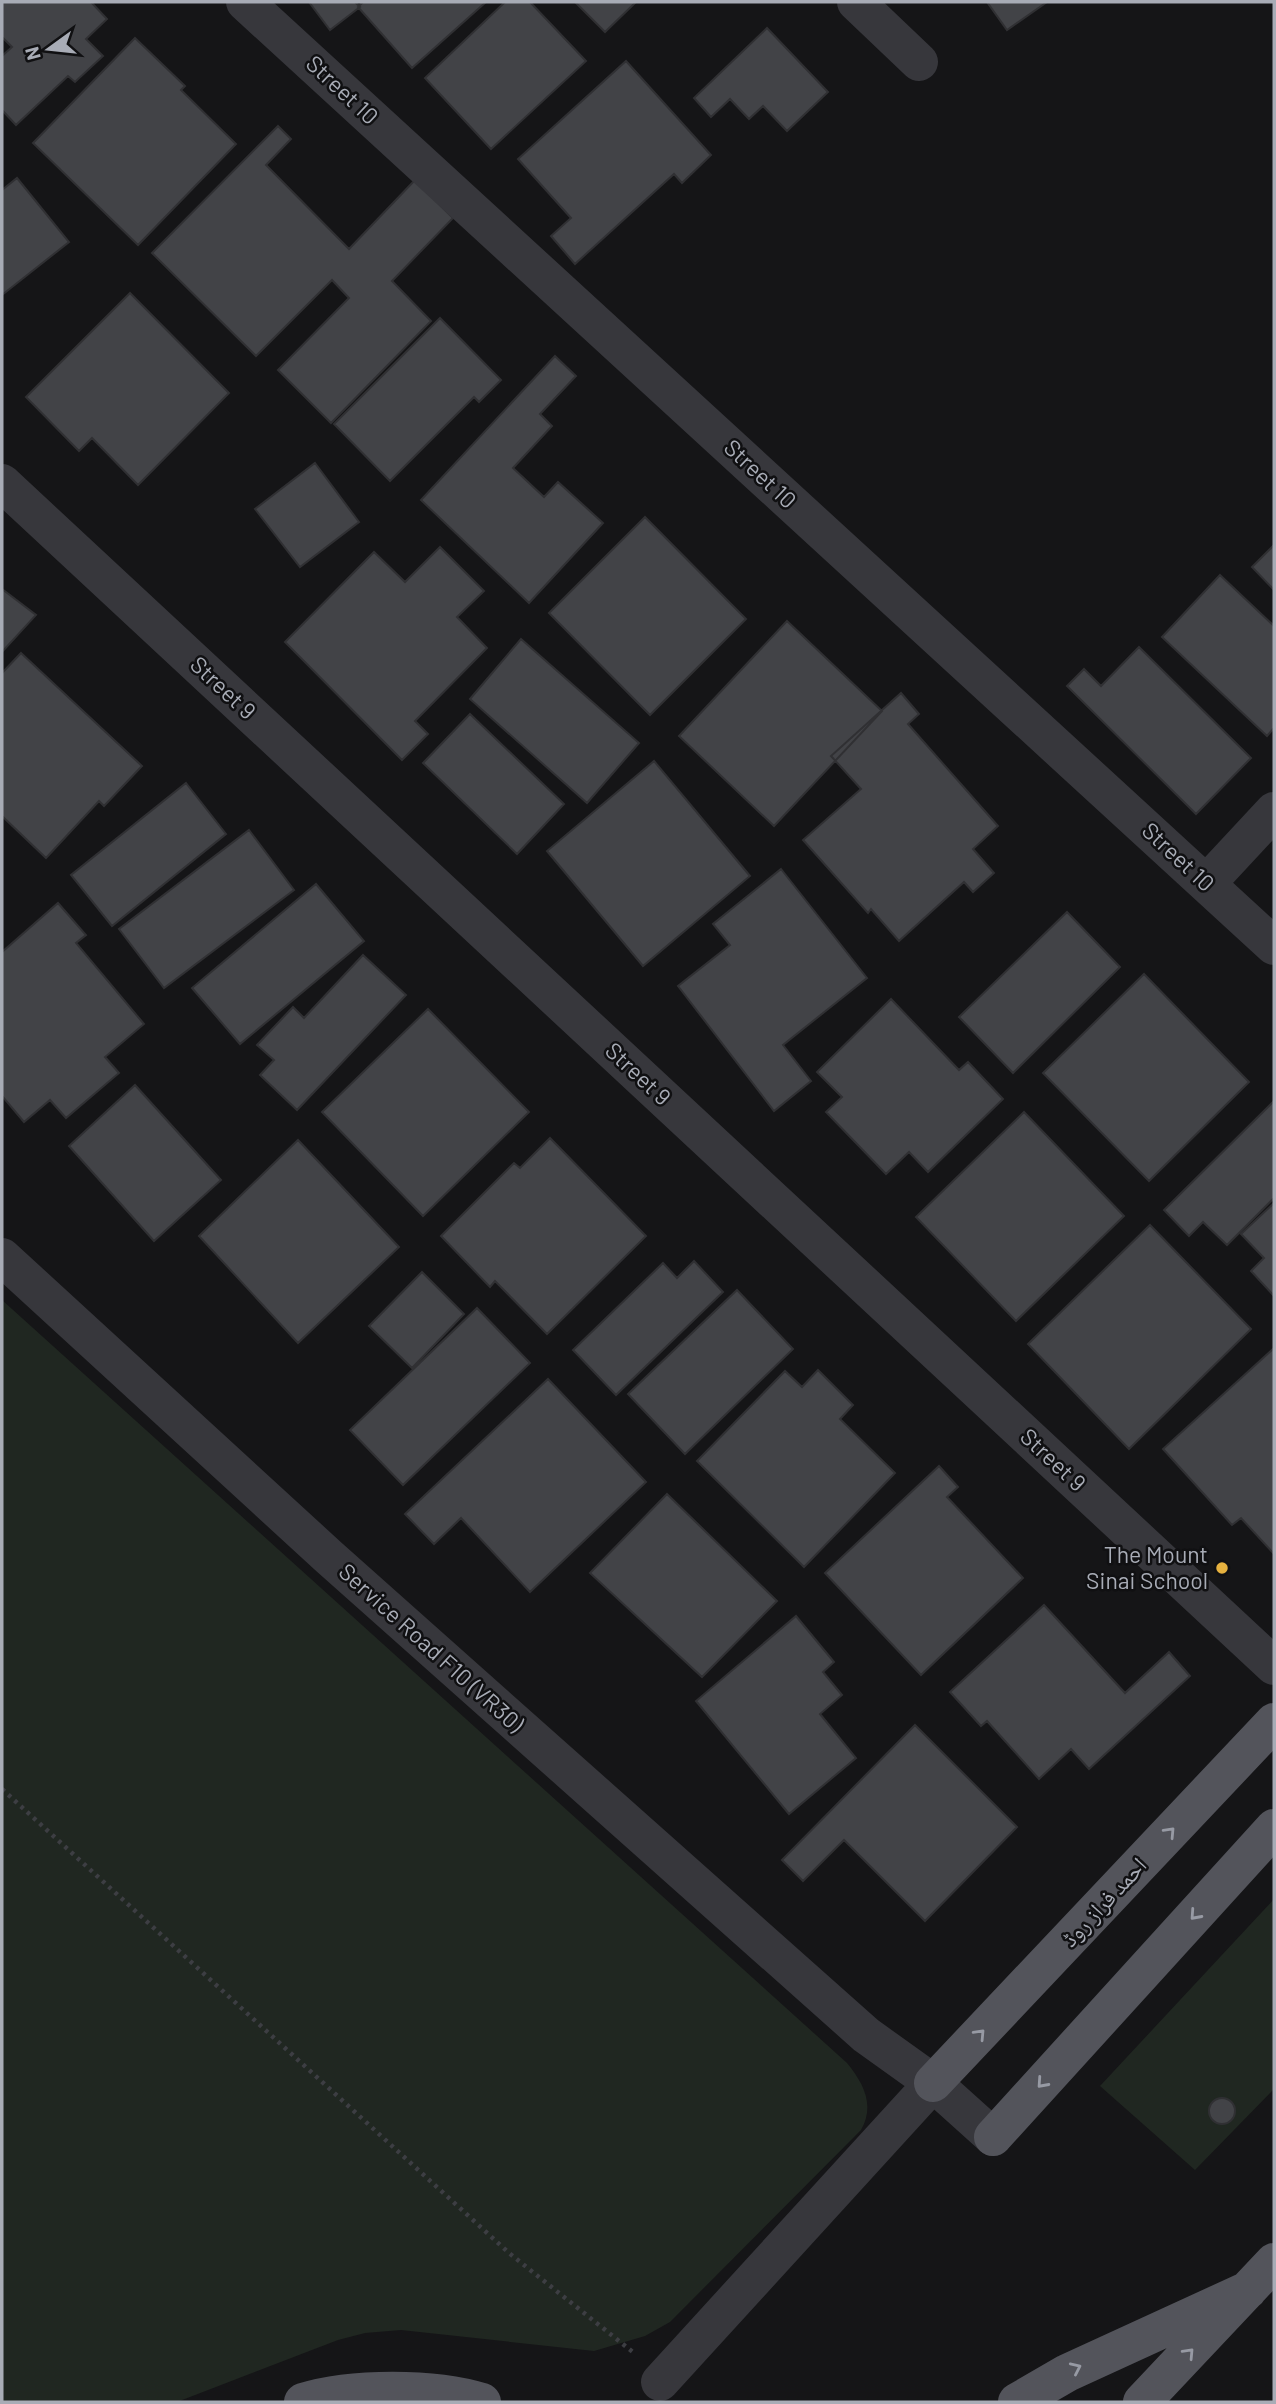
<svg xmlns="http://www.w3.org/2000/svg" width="1276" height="2404" font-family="Barlow,'Noto Naskh Arabic',sans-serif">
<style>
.green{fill:#202721}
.building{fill:#424347;stroke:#303033;stroke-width:2}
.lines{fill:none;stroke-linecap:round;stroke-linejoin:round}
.path{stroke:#3d3e43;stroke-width:4.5;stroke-dasharray:3.5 5;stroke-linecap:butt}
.minor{stroke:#37373c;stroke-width:38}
.major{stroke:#53545b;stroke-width:38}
.oneway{stroke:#979aa4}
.poi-dot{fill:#e6b13f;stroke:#101012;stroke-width:2.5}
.labels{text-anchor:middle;stroke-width:5;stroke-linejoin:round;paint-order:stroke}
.street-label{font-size:23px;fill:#a8acb6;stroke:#101012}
.poi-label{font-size:23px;fill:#a8acb6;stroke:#101012;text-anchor:end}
</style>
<rect width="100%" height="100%" fill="#151517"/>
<path class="green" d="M2 1300 847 2063C864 2084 875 2105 861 2130L670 2322 645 2336 594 2351 401 2330 365 2333 338 2340 177 2402H2Z
M1274 1899V2089L1195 2170 1100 2086Z"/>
<path class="building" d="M2 2H91L107 19 86 39 103 56 75 82 68 76 16 125 2 110V56L12 47 2 37Z
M309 2H355L360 7 330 30Z
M363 2H486L412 68 358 7Z
M505 2H530L586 61 491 149 425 78Z
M575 2H636L605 32Z
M987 2H1047L1007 30Z
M767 28 828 92 787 131 763 106 749 119 730 99 711 117 694 98Z
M135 38 185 86 181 90 236 144 138 245 33 143Z
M626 61 711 155 682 183 674 174 575 264 551 236 571 218 518 159Z
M278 126 291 139 266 165 349 249 415 180 453 218 392 281 431 321 331 423 278 370 349 298 332 280 256 356 152 253Z
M17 178 69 242 2 295V190Z
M130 293 229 393 138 485 92 438 79 451 26 397Z
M440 318 501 380 479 402 474 397 390 481 334 424Z
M555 356 576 376 540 414 552 426 513 468 544 497 558 482 603 523 529 603 421 500Z
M315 463 359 522 300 567 255 509Z
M645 517 746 619 650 715 549 613Z
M1274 545V590L1252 567Z
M440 547 484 591 457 617 487 648 415 721 428 734 402 760 285 642 374 552 405 582Z
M1220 575 1274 626V728L1267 736 1162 637Z
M2 589 36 615 2 652Z
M787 621 882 711 774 826 679 736Z
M521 639 639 743 587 803 470 699Z
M1139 647 1251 758 1196 814 1067 686 1084 669 1101 686Z
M21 653 142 766 104 806 99 801 46 858 2 816V673Z
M901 693 919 714 908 724 998 826 973 849 994 873 973 892 964 882 899 941 871 909 868 913 803 840 861 789 831 756Z
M470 714 564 804 517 854 423 763Z
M654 761 750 876 643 966 547 851Z
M186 783 226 834 112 926 71 875Z
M249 830 294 890 164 988 119 929Z
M781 869 867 978 783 1045 811 1081 774 1111 678 986 730 945 713 924Z
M316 884 364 941 240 1044 192 988Z
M58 903 86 935 76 943 144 1024 105 1057 119 1073 66 1118 50 1100 24 1122 2 1096V952Z
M1067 912 1120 967 1013 1073 959 1017Z
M363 955 406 995 297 1110 260 1075 274 1060 257 1045 293 1007 304 1018Z
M1144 974 1249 1082 1149 1181 1043 1073Z
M891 999 959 1070 968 1062 1003 1099 928 1172 909 1152 886 1174 826 1112 842 1097 817 1072Z
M428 1009 529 1112 423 1216 322 1112Z
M135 1085 221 1180 154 1241 69 1146Z
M1274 1101V1198L1227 1245 1203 1222 1189 1236 1164 1210Z
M1024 1112 1124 1216 1016 1321 916 1217Z
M550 1138 646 1236 547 1334 495 1281 490 1287 441 1236 514 1163 520 1168Z
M298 1140 399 1247 298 1343 199 1236Z
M1274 1203V1296L1251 1271 1264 1258 1241 1234Z
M1150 1225 1251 1329 1129 1449 1028 1344Z
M694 1261 723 1292 616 1395 573 1350 663 1263 677 1278Z
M422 1272 464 1314 412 1368 369 1326Z
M737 1290 793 1349 685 1454 628 1394Z
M477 1308 530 1363 403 1485 350 1430Z
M1274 1348V1554L1241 1518 1232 1525 1163 1449Z
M818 1370 853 1405 840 1419 895 1473 804 1567 697 1461 785 1371 802 1387Z
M548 1379 646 1482 530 1592 461 1518 434 1544 405 1514Z
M939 1466 958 1487 947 1497 1023 1578 921 1675 825 1573Z
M667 1494 777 1601 702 1677 590 1573Z
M1044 1605 1125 1693 1169 1652 1190 1676 1089 1769 1071 1749 1039 1779 987 1721 981 1726 950 1692Z
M796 1616 834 1662 823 1672 842 1695 820 1714 856 1758 789 1814 696 1701Z
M915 1725 1017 1827 925 1921 844 1840 803 1881 782 1860Z
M1209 2111a13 13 0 1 1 26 0a13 13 0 1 1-26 0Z"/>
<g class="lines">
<path class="path" d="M2 1789 509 2253 634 2353"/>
<path class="minor" d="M245 2 1274 946
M856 2 919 62
M2 483 1274 1666
M1207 883 1274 811
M2 1257 329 1557 866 2035 933 2083 993 2137
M660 2382 933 2083"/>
<path class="major" d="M933 2083 1274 1722
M993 2137 1274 1828
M303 2402C351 2387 434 2387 482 2402
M1017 2402 1067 2373 1248 2290
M1142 2402 1274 2262"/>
</g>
<defs><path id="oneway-chevron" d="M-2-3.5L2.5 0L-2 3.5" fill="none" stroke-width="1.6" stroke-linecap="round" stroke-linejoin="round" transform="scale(1.75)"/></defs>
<g class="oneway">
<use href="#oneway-chevron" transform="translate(1170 1832) rotate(-47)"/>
<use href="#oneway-chevron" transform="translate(1195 1915) rotate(132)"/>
<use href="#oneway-chevron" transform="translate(980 2034) rotate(-47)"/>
<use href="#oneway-chevron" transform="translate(1042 2083) rotate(132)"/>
<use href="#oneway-chevron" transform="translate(1189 2353) rotate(-47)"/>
<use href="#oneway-chevron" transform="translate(1076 2368) rotate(-25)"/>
</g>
<circle class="poi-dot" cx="1222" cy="1568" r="7"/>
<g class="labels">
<g class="street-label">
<text transform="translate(342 90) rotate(43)" y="8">Street 10</text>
<text transform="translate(760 474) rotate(43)" y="8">Street 10</text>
<text transform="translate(223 688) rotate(43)" y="8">Street 9</text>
<text transform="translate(1178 857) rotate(43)" y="8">Street 10</text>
<text transform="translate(638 1074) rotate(43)" y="8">Street 9</text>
<text transform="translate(1053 1460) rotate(43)" y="8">Street 9</text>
<text transform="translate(431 1648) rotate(42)" y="8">Service Road F10 (VR30)</text>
<text transform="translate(1104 1902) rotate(-47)" y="8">احمد فراز روڈ</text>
</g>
<g class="poi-label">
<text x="1208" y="1563">The Mount<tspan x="1208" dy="26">Sinai School</tspan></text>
</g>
</g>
<rect width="1276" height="2404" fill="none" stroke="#a8acb6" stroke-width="7"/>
<g transform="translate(49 49) rotate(255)" stroke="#101012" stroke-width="5" paint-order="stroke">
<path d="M0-5L12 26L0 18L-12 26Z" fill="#a8acb6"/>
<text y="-10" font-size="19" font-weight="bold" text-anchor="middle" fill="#a8acb6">N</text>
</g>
</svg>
